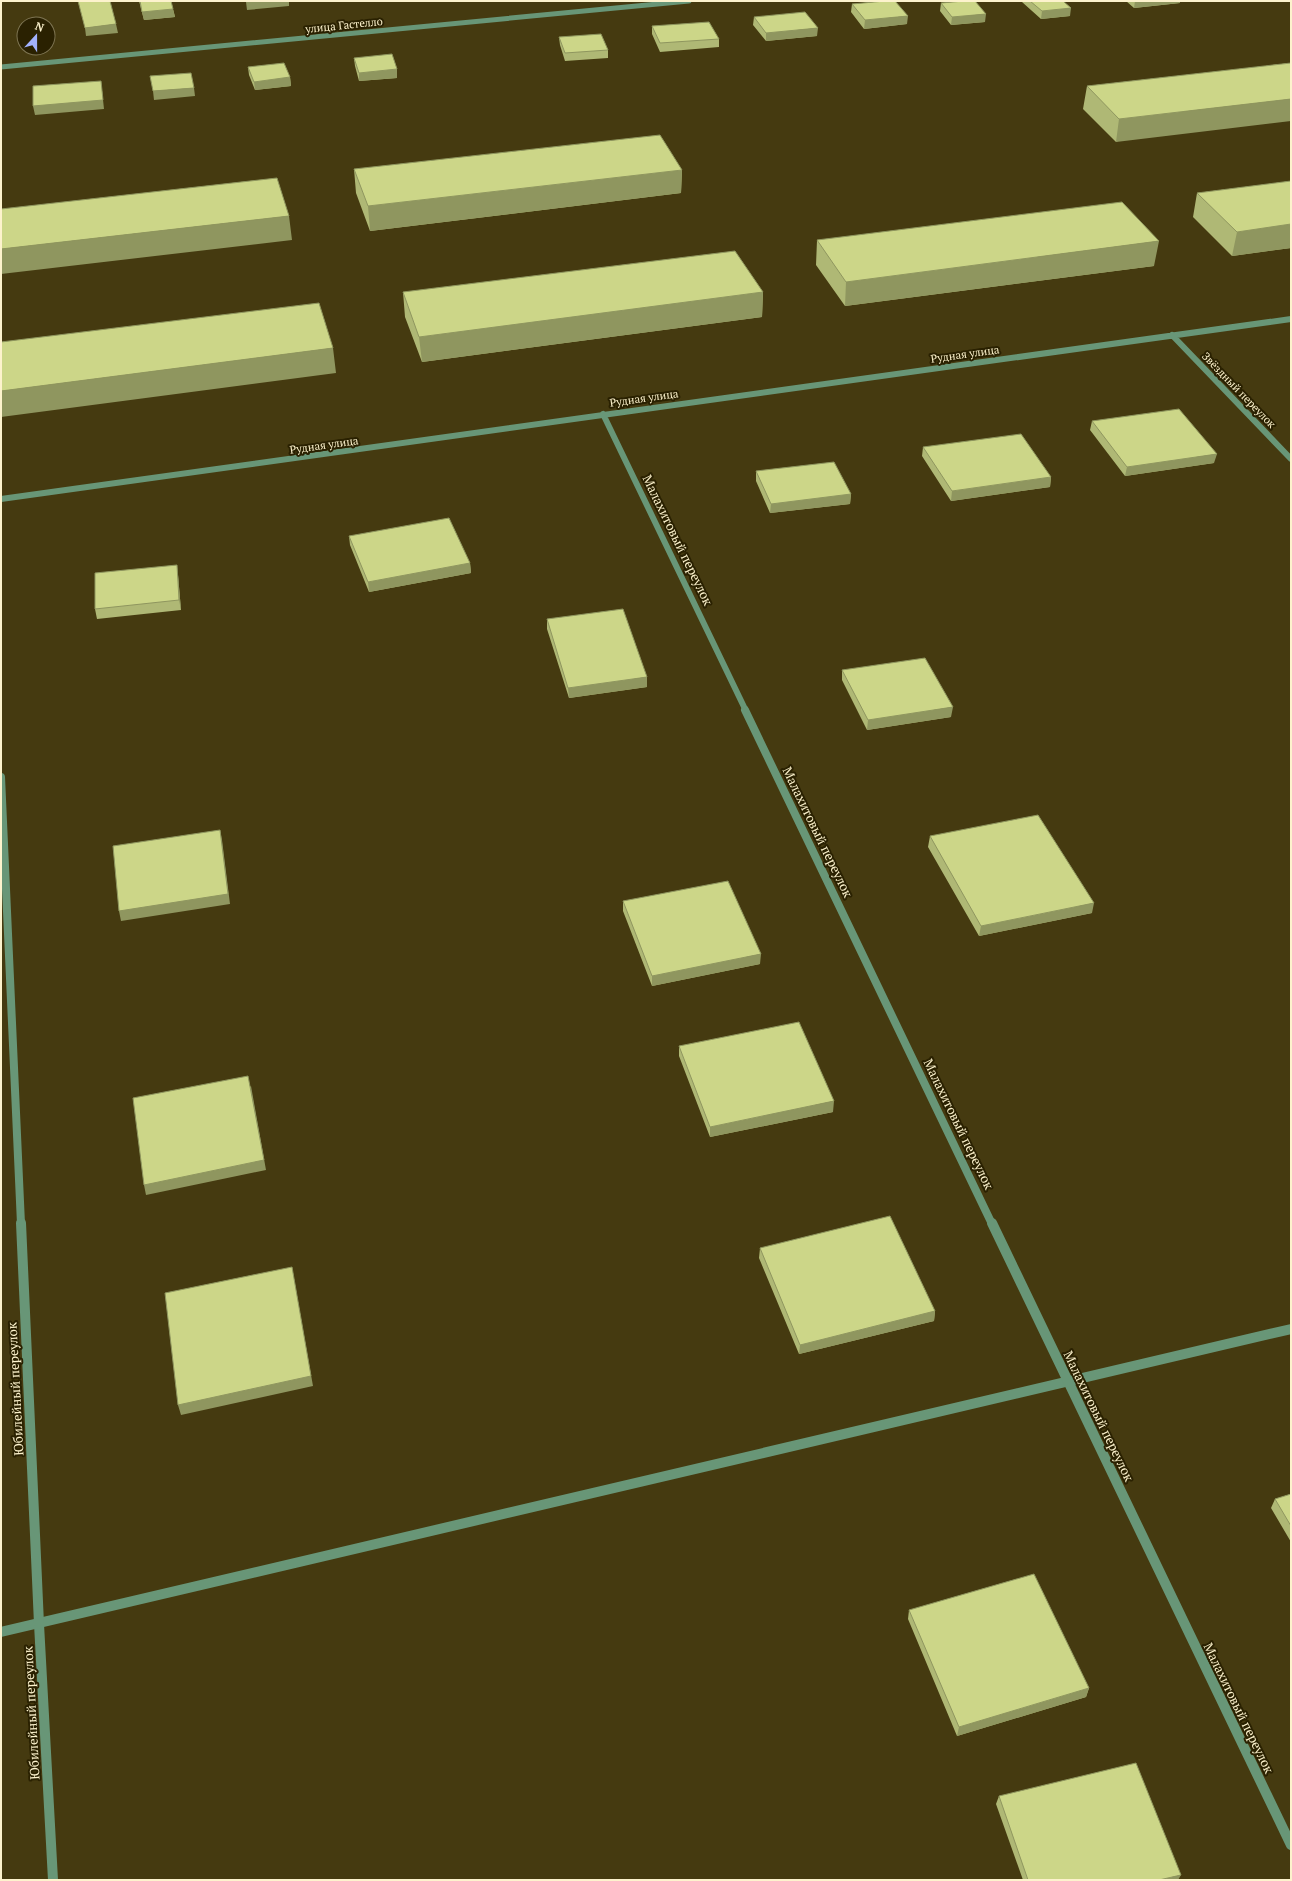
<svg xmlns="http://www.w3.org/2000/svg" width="1292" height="1881" font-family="'PT Serif',serif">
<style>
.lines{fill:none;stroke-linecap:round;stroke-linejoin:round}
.service{stroke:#689677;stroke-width:10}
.minor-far3{stroke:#689677;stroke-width:5}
.minor-far2{stroke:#689677;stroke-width:6}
.minor-far1{stroke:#689677;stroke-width:8}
.minor{stroke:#689677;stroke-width:10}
.wall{fill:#afb875}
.shaded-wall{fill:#8f965f}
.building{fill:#ccd688;stroke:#8f965f}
.labels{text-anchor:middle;stroke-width:4;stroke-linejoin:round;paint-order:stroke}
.far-street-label{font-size:11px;fill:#fdf3cd;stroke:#2a2101}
.street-label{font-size:13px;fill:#fdf3cd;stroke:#2a2101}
</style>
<rect width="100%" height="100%" fill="#453a10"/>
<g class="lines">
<path class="service" d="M1 1632 1291 1329"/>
<path class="minor-far3" d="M1 67 689 1"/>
<path class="minor-far2" d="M1172 335 1291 459
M603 414 746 711
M1 499 1291 319"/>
<path class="minor-far1" d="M745 710 992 1224
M1 777 21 1224"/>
<path class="minor" d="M21 1223 39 1624 53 1880
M992 1223 1291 1845"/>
</g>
<path class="wall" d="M139 1H171L175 17 144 20Z
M1022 1H1063L1070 16 1041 19 1022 2Z
M1126 1H1180V3L1134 8Z
M941 3 985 22 951 25 940 11Z
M852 4 907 24 864 29 851 12Z
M754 17 817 36 766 41 753 25Z
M652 26 719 39V47L660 52 652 34Z
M559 37 608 50V58L565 61 560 45Z
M354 58 397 69V78L359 81 355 66Z
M1291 63 1116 142 1083 109 1087 86Z
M248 67 290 77 291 86 255 90 249 75Z
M354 169 682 170 681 193 370 231 356 193Z
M1291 181V248L1232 256 1193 217 1197 193Z
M817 240 1154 266 845 306 816 265Z
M403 292H763L762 317 422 362 405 317Z
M1092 421 1214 463 1125 476 1090 430Z
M923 447 1051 477 1050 487 951 501 922 456Z
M756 471 851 494 850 504 770 513 756 481Z
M349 536 470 563 471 573 369 592 350 545Z
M178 575 181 610 97 619 95 609Z
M547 619 647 687 569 698 547 629Z
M842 670 951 717 867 730 842 680Z
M930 836 1092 913 979 936 928 847Z
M623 901 760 964 652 986 623 911Z
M679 1046 833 1112 710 1137 679 1056Z
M760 1248 935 1311 934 1321 799 1354 759 1258Z
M1291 1494V1542L1271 1508 1275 1499Z
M909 1610 1089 1688 1086 1697 957 1736 908 1619Z
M999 1796 1178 1880H1023L996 1804Z"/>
<path class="shaded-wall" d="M255 1H289V6L247 10 246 2Z
M1135 1H1180V3L1134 8Z
M1071 8 1070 16 1041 19 1042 11Z
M173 9 175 17 144 20 142 12Z
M986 14 985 22 951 25 952 17Z
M908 16 907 24 864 29 865 20Z
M116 24 118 33 86 36 85 28Z
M818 28 817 36 766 41V33Z
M397 69V78L359 81V73Z
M290 77 291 86 255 90 254 82Z
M101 81 104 109 35 115 33 106Z
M194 88 195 96 154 100 153 91Z
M1291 99V121L1116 142 1119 119Z
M682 170 681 193 370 231 368 206Z
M289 216 292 240 1 274V249Z
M1291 224V248L1232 256 1237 232Z
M1159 241 1154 266 845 306 846 282Z
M763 292 762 317 422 362 419 337Z
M333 348 336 373 1 417V391Z
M1217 454 1214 463 1125 476 1127 467Z
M1051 477 1050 487 951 501 952 491Z
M851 494 850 504 770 513 771 504Z
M470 563 471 573 369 592 368 582Z
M177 565 178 575 181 610 179 600Z
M647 677V687L569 698 568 688Z
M953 707 951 717 867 730 868 720Z
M220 830 222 840 230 904 121 921 119 911Z
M1094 903 1092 913 979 936 981 926Z
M761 954 760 964 652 986V976Z
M251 1086 266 1170 146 1195 144 1185Z
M834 1101 833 1112 710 1137V1127Z
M292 1267 313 1386 181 1415 178 1405Z
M935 1311 934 1321 799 1354 800 1345Z
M1089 1688 1086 1697 957 1736 959 1727Z
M1181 1875 1178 1880H1159Z"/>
<path class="building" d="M78 1H110L116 24 85 28Z
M140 1H171L173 9 142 12Z
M885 1H895L908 16 865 20 852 4Z
M964 1H975L986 14 952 17 941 3Z
M1030 1H1063L1071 8 1042 11Z
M805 12 818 28 766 33 754 17Z
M709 22 719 39 660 43 652 26Z
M601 34 608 50 565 53 559 37Z
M392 54 397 69 359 73 354 58Z
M284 63 290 77 254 82 248 67Z
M1291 63V99L1119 119 1087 86Z
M191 73 194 88 153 91 150 76Z
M101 81 103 100 33 106V86Z
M660 135 682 170 368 206 354 169Z
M277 178 289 216 1 249V209Z
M1291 181V224L1237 232 1197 193Z
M1122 202 1159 241 846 282 817 240Z
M735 251 763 292 419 337 403 292Z
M319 303 333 348 1 391V342Z
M1179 409 1217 454 1127 467 1092 421Z
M1021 434 1051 477 952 491 923 447Z
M834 462 851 494 771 504 756 471Z
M449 518 470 563 368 582 349 536Z
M177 565 179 600 95 609V573Z
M623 609 647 677 568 688 547 619Z
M925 658 953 707 868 720 842 670Z
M1038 815 1094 903 981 926 930 836Z
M220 830 228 894 119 911 113 846Z
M728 881 761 954 652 976 623 901Z
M799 1022 834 1101 710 1127 679 1046Z
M248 1076 264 1160 144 1185 133 1098Z
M890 1216 935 1311 800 1345 760 1248Z
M292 1267 311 1376 178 1405 165 1293Z
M1291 1494V1526L1275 1499Z
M1034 1574 1089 1688 959 1727 909 1610Z
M1136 1763 1181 1875 1159 1880H1028L999 1796Z"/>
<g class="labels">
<g class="far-street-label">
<text transform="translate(344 25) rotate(-6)" y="4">улица Гастелло</text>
<text transform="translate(965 354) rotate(-8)" y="4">Рудная улица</text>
<text transform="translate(1239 390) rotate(46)" y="4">Звёздный переулок</text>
<text transform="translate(644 398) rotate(-8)" y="4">Рудная улица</text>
<text transform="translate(324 445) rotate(-8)" y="4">Рудная улица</text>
</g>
<g class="street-label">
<text transform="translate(678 540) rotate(64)" y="5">Малахитовый переулок</text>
<text transform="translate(818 832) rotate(64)" y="5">Малахитовый переулок</text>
<text transform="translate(959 1124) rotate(64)" y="5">Малахитовый переулок</text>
<text transform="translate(15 1389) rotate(-93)" y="5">Юбилейный переулок</text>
<text transform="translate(1099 1416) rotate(64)" y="5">Малахитовый переулок</text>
<text transform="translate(1239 1708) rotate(64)" y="5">Малахитовый переулок</text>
<text transform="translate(31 1713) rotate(-93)" y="5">Юбилейный переулок</text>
</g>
</g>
<rect width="1292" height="1881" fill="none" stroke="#fdf3cd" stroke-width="4"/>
<g transform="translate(36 36) rotate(21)"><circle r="19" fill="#2a2101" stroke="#7e7553"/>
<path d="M0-3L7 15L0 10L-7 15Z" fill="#a2b2fd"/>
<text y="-6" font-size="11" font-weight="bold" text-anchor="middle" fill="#fdf3cd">N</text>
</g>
</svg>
